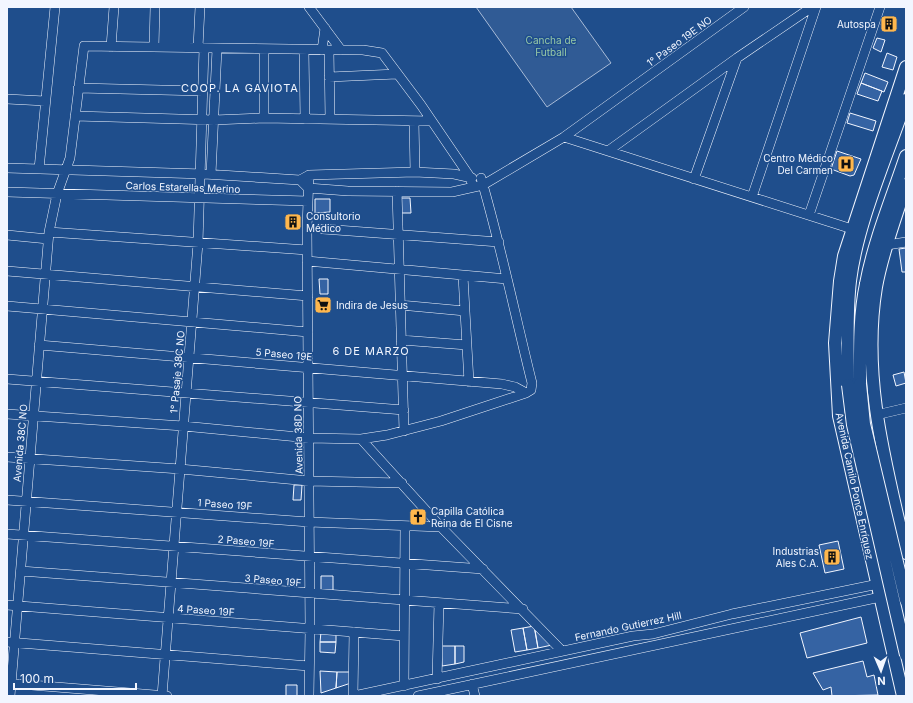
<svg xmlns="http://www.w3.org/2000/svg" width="913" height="703" font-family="Inter,sans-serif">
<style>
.green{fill:#305b95;stroke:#a8bbd7}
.building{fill:#3563a3;stroke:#f2f6ff}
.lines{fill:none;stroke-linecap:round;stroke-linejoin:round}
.minor-casing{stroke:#f2f6ff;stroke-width:10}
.major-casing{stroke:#f2f6ff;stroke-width:14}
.minor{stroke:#1f4e8c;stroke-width:9}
.major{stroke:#1f4e8c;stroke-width:12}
.major-bridge-casing{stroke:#f2f6ff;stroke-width:14;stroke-linecap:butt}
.major-bridge{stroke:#1f4e8c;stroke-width:12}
.labels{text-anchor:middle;stroke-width:3;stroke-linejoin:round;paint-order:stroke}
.poi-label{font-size:10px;fill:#f2f6ff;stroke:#1f4e8c;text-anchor:end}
.park-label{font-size:10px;fill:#97c8a6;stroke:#1f4e8c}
.street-label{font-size:10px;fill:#f2f6ff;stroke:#1f4e8c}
.neighbourhood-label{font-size:11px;letter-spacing:1px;fill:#f2f6ff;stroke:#1f4e8c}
</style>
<rect width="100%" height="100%" fill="#1f4e8c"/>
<path class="green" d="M476 7H571L611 63 547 107Z"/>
<path class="building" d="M883 20 896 23 894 29 881 25Z
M877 38 885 40 881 52 873 48Z
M887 53 897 57 893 70 882 67Z
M865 73 888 82 884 92 861 83Z
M861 83 882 91 878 101 857 94Z
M850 113 876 121 873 131 847 123Z
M837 151 861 159 854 175 850 176 831 169Z
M400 198H410L411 213H400Z
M315 199H330V212L315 213Z
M288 219H297V224H288Z
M906 248V272H902L899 249Z
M319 279H328V294H320Z
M328 300V310H319V301Z
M904 372 906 383 896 386 893 375Z
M294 485H302L301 500H293Z
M838 541 844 569 825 573 819 545Z
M321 576H333V591H321Z
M861 617 867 643 807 658 800 633Z
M534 626 538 648 527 650 523 628Z
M523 628 527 650 515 652 511 630Z
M535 630 552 645 538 648Z
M321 632 336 633V642H320Z
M320 642H336L335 653 320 652Z
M441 646H455V664L442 666Z
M455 646H464V662L455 664Z
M863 661 867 677 874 675 878 695 832 696 831 687 823 690 813 673Z
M320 671 337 672 336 688 321 693Z
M337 672H351V683L336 688Z
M286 685H297V696H286Z"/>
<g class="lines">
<g class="minor-casing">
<path id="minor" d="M309 7 341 50
M111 47 114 7
M154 47 155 7
M198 48 200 7
M304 50 305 119
M322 50 325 28
M329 50 330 119
M329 77 397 74
M78 88 203 91
M7 99 45 101
M75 116 214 120 264 118 431 121
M264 118V49
M414 121 415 172
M564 137 852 229
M608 151 737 58 812 7
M7 168 204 174 300 180 309 175 415 172 454 174 472 178
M39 169 55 7
M211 174 217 49
M309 175 307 228 310 629 309 696
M694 179 737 58
M300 180 308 188 348 191 452 192 483 185 564 137 744 7
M397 191 404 431
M7 192 308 201
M752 197 816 7
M809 215 880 7
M323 229 499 242
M49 232 307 250
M7 235 48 239
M887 245 906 242
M307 261 507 279
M7 271 308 296
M463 276 469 382
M400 305 465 311
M7 306 308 332
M401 340 467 345
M39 345 502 384 515 387 526 393
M7 379 404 410
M7 414 183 426 309 438 361 439 387 435 441 421 526 393 531 390 532 383C515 315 501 246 481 178
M876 415 906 408
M361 439 441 527 562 651
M7 457 180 469 309 481 402 483
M7 500 309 522 441 527
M7 534 483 569
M21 571 523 609
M7 605 404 636
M7 642 309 666
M437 679 439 603
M7 683 167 696
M472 684 475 696
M404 686 405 526
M10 696 49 232 57 194 70 158 84 46 363 50 382 53 421 105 470 177 473 187
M162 696 198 243 204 48
M353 696 354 632
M354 696 633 636 653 634 732 614 883 583
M418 696 885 596"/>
</g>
<g class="major-casing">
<path id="major" d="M906 185C895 219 882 253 876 287 861 378 886 466 906 553
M860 384C860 351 859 317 866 284 874 241 892 198 906 156
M848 385C848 350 846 315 850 281 857 223 887 156 906 100
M903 696 839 416 835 343 840 281 844 256 906 67"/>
</g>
<use href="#minor" class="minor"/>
<use href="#major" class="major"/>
<g class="major-bridge-casing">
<path id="major-bridge" d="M860 384 864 424 906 600
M848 385 853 425 906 655"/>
</g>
<use href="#major-bridge" class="major-bridge"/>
</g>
<defs>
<g id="building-square" transform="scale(0.9)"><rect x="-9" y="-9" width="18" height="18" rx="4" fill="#ffb74d" stroke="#1f4e8c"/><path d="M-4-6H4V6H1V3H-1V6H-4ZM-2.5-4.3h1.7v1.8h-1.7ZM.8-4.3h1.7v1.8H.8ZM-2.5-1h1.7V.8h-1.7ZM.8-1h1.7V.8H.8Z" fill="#111"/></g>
<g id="hospital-square" transform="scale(0.9)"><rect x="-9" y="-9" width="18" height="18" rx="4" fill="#ffb74d" stroke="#1f4e8c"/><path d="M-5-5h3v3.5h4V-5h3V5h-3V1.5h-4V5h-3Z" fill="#111"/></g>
<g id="supermarket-square" transform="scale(0.9)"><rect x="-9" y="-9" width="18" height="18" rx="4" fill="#ffb74d" stroke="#1f4e8c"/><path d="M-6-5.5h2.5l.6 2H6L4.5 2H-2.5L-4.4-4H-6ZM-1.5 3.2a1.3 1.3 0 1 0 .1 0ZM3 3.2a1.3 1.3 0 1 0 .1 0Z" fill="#111"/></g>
<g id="church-square" transform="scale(0.9)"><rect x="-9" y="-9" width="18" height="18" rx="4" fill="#ffb74d" stroke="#1f4e8c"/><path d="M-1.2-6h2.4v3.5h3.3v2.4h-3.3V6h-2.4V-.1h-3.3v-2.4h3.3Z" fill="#111"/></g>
</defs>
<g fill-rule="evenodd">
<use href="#building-square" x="889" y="24"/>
<use href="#hospital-square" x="846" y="164"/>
<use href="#building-square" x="293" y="222"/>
<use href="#supermarket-square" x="323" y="305"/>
<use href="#church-square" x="418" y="517"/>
<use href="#building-square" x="832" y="557"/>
</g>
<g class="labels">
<g class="poi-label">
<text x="876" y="28">Autospa</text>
<text x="833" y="162">Centro Médico<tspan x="833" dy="12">Del Carmen</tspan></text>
<text x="306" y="220" text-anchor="start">Consultorio<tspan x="306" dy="12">Médico</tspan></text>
<text x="336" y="309" text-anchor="start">Indira de Jesus</text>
<text x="431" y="515" text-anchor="start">Capilla Católica<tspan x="431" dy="12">Reina de El Cisne</tspan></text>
<text x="819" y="555">Industrias<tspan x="819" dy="12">Ales C.A.</tspan></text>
</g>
<g class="park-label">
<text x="551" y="44">Cancha de<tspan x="551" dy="12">Futball</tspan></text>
</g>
<g class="street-label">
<text transform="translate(679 41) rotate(-36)" y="4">1° Paseo 19E NO</text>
<text transform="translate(183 187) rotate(2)" y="4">Carlos Estarellas Merino</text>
<text transform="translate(284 354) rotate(5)" y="4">5 Paseo 19E</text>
<text transform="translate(177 372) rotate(-85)" y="4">1° Pasaje 38C NO</text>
<text transform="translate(298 435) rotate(-91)" y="4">Avenida 38D NO</text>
<text transform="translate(20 443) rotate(-85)" y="4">Avenida 38C NO</text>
<text transform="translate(855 486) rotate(78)" y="4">Avenida Camilo Ponce Enríquez</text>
<text transform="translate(225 504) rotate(4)" y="4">1 Paseo 19F</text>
<text transform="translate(246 541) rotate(5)" y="4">2 Paseo 19F</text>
<text transform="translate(273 580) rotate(5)" y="4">3 Paseo 19F</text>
<text transform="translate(206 610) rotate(4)" y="4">4 Paseo 19F</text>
<text transform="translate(628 626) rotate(-12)" y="4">Fernando Gutierrez Hill</text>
</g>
<g class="neighbourhood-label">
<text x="240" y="92">COOP. LA GAVIOTA</text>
<text x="371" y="355">6 DE MARZO</text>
</g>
</g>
<rect width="913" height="703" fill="none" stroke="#f2f6ff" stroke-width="16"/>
<g transform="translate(881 671) rotate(178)" stroke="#1f4e8c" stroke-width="3" paint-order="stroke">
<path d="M0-3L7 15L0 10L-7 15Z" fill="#f2f6ff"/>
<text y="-6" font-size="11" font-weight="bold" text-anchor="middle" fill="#f2f6ff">N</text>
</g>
<path d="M14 683v6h122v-6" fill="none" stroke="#f2f6ff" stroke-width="2"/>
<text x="20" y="683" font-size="12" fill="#f2f6ff" stroke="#1f4e8c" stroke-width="3" paint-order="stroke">100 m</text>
</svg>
